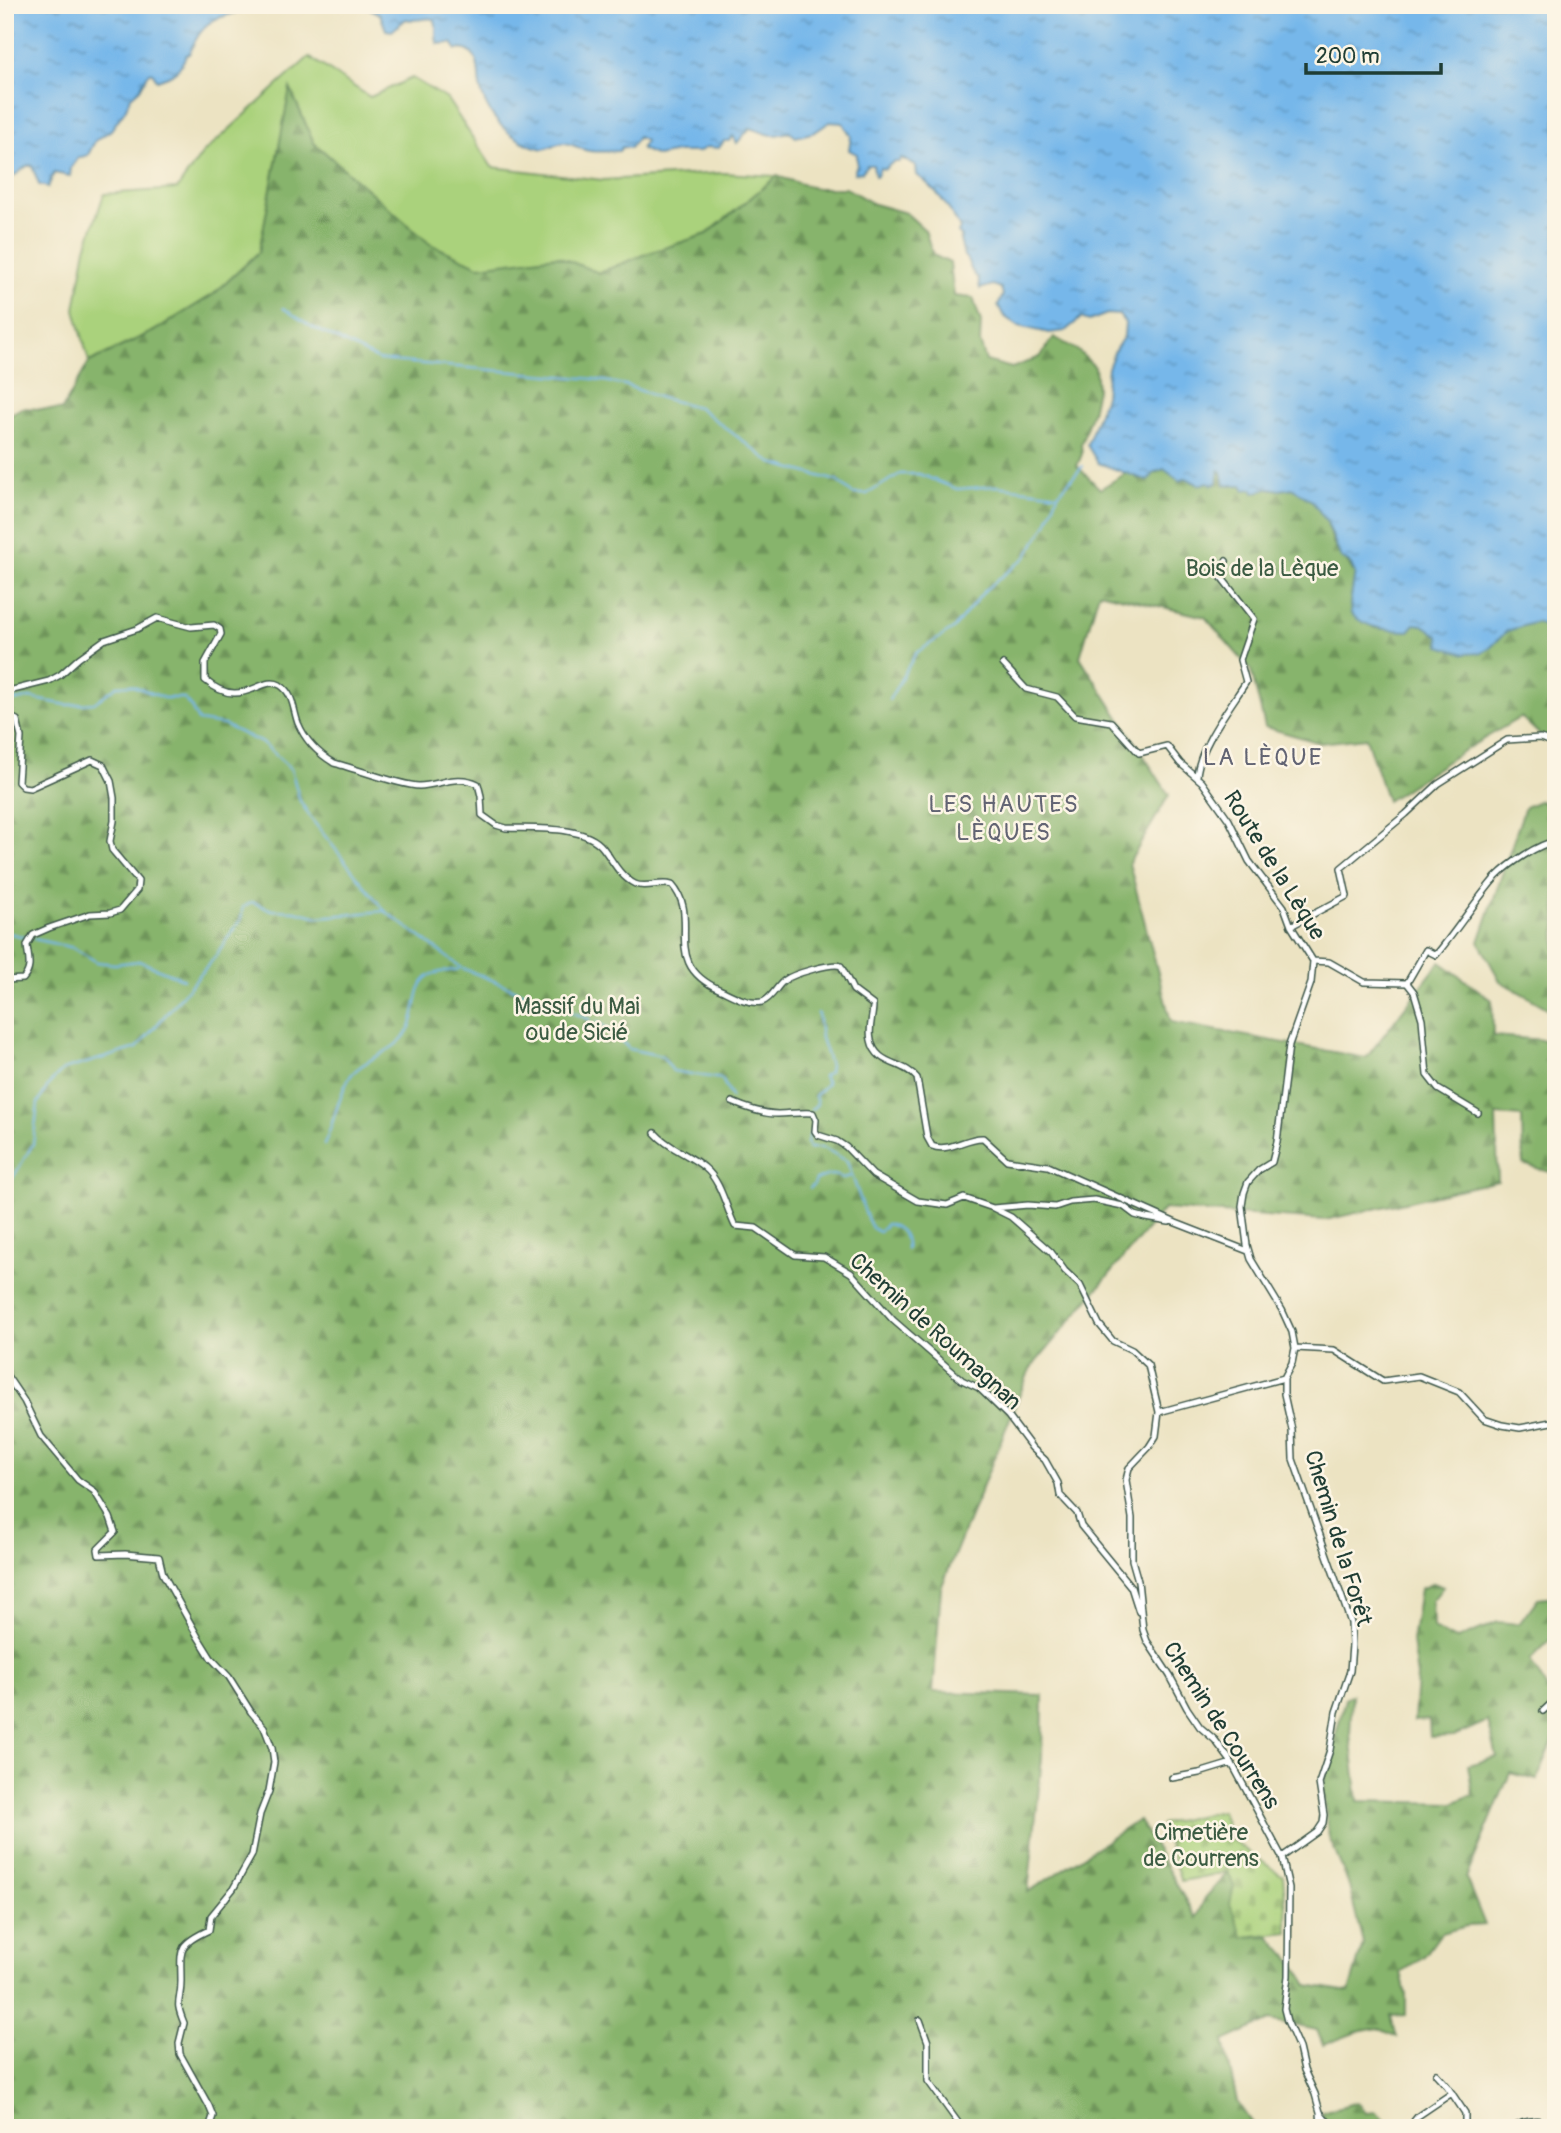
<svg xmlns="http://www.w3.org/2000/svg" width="1561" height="2133" font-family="Pangolin,sans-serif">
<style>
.green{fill:#aad27c;stroke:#648858;stroke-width:2}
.forest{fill:url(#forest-firs);stroke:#537850;stroke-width:2}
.cemetery{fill:url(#cemetery-stones);stroke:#648858;stroke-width:2}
.water{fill:url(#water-ripples);stroke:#4a7a8f;stroke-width:2}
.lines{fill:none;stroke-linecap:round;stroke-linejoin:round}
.stream{stroke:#76b7ea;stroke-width:2}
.minor-casing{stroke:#3e5649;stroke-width:8}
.minor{stroke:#fff;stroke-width:5}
.labels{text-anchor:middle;stroke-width:5;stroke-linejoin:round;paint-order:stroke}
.park-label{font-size:23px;fill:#3b5b42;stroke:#fcf5e5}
.street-label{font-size:23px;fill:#1f3d34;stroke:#fcf5e5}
.neighbourhood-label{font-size:24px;letter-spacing:2px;fill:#626473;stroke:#fcf5e5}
</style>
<defs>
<pattern id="forest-firs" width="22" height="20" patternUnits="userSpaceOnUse" patternTransform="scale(1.75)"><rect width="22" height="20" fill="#87b46c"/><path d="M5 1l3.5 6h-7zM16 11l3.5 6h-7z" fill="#6e945a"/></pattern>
<pattern id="cemetery-stones" width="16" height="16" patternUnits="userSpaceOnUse" patternTransform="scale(1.75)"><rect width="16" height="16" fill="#aad27c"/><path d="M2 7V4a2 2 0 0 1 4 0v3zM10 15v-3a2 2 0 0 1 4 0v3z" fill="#92b56c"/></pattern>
<pattern id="water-ripples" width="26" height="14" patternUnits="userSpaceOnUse" patternTransform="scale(1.75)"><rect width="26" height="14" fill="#76b7ea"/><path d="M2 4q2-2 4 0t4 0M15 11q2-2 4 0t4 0" fill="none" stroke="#6096be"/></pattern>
</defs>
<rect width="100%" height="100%" fill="#fcf5e5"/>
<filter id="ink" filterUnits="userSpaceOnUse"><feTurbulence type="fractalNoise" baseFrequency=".0143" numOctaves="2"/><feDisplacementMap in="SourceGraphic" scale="14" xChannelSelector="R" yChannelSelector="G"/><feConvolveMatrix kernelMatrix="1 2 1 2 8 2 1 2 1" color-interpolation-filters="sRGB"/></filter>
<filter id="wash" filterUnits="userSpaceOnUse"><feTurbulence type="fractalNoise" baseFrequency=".00686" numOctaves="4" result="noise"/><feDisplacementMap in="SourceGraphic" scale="28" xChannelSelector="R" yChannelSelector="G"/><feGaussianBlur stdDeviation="1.57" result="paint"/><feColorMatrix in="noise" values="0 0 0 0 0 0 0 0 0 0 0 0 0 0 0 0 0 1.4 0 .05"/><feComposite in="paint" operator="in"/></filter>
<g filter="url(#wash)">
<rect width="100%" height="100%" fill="#ece3c2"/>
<path class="green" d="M309 57 370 97 412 78 447 99 492 167 603 180 722 173 777 176 707 234 646 254 598 273 557 256 479 267 430 244 314 143 290 90 259 252 214 294 154 331 89 362 75 309 86 248 104 194 177 189 202 154Z"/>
<path class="forest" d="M290 88 314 143 430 244 479 266 557 256 599 273 646 254 707 234 777 176 814 188H846L874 204 906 213 925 230 933 255 950 263 954 296 973 298 981 322 980 342 986 361 1012 368 1040 357 1054 337 1077 350 1095 367 1097 389 1092 412 1081 444 1082 454 1077 466 1100 489 1128 472 1140 480 1164 469 1180 481 1186 478 1199 485 1217 474 1219 470 1230 485C1237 482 1246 486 1254 489V493L1270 488 1280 490 1292 488 1312 501 1327 522 1334 545 1355 573 1350 604 1351 614 1375 628 1409 631 1415 623 1423 625 1439 636 1490 648 1507 631 1536 622 1551 629H1556V750L1521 717 1463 751 1387 801 1366 738 1320 743 1265 727 1251 670 1205 617 1099 592 1080 657 1169 795 1129 863 1171 1022 1366 1058 1440 962 1492 1000 1493 1036 1544 1040 1556 1026V1174L1523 1164 1522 1117 1496 1115 1498 1181 1325 1220 1164 1209 1030 1369 941 1588 933 1692 1043 1695 1042 1758 1028 1892 1139 1820 1196 1918 1205 1898 1228 1872 1234 1886 1243 1937 1269 1936 1296 1966 1308 1985 1349 1992 1363 1943 1348 1882 1329 1837 1323 1786 1345 1699 1352 1695 1350 1735 1358 1801 1454 1803 1473 1794 1468 1765 1497 1757 1488 1721 1454 1736 1430 1737 1429 1720 1414 1721 1417 1677 1412 1641 1420 1589 1434 1583 1443 1587 1432 1601 1433 1628 1455 1640 1498 1622 1519 1624 1538 1598 1556 1596V1634L1530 1660 1549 1693 1556 1696V1734L1537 1780 1510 1773 1466 1878 1485 1925 1467 1926 1441 1933 1425 1955 1401 1973 1406 1995V2015L1391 2016 1397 2037 1378 2028 1357 2032 1323 2045 1317 2030 1270 2020 1224 2041 1237 2102 1255 2128H5V417L22 408 62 410 89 362 154 331 214 294 259 252Z
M1541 800 1556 818V1013L1500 981 1479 942 1525 807Z
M1358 2102 1366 2113 1376 2112 1395 2128H1323L1322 2112Z"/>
<path class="cemetery" d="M1222 1811 1231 1840 1283 1876 1288 1932 1243 1937 1230 1904 1234 1886 1228 1872 1181 1881 1161 1824Z"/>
<path class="water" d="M5 5H250C242 12 228 15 218 18 204 23 194 41 189 54L186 55C180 71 173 75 157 80L152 72 148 74 140 89 131 97 125 110 111 130 95 141 88 155 78 158 71 168 70 176 54 173 48 187 39 185 32 166H27L5 183Z
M363 5H1556V629L1552 630 1536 622 1507 631 1490 648 1482 653 1465 654 1440 646 1439 636 1423 625 1415 624 1409 631C1388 630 1367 629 1351 614L1350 604 1355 573 1350 563 1341 558 1327 522 1312 501 1292 488 1280 490 1270 488 1254 493 1253 489 1245 490 1242 485H1225L1222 472 1219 470 1217 483 1213 485 1208 482 1199 485 1186 478 1180 481 1164 469 1155 472 1148 481 1098 463 1087 445 1105 396 1108 368 1115 350 1124 336 1125 323 1119 315 1107 314 1089 321 1081 318 1065 331 1049 333 1018 326 1004 316 998 306 1003 295 1001 288 993 285 980 289 978 278C968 271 971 261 964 256L960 240 962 237 958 233 960 228C948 206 937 190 917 175L916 166 901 158 899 162H893L885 169 880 168 877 176H875L873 165H867L862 172 854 173 857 164V154L849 150 851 136 843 123 830 122 815 132 796 137C787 128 785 135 774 135 766 135 758 130 750 128L737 143 733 136 729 141H724L719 148 707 147 698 152H678L657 156 641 149 645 141 638 137 630 148 622 147 619 151C609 151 594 153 585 150 562 141 567 141 543 149 512 142 486 117 480 86 478 77 480 66 475 58 471 51 465 48 457 50L452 43 438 44C433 35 439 27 434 19 424 17 417 22 406 19L392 31 386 30 380 14Z"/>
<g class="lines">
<path class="stream" d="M283 308 312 327 379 360 594 379 625 385 661 398 698 407 772 463 837 481 853 494H867L900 474H919L957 489 996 486 1058 494 1083 466
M889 700 916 653 953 629 985 590 1026 557 1047 524 1058 494
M5 702 30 698 67 705 94 703 117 686 131 685 164 698H183L190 705 198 721 224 725 264 744 291 769 300 801 313 821 385 911 462 968 591 1020
M5 932 28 938
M34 939 74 948 97 962 115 964 139 961 183 979
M597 1022 615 1033 629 1049 662 1056 673 1071 722 1079 731 1097
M811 1110 817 1104 815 1096 827 1083 823 1076 829 1072 830 1065 821 1038 818 1013
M812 1130 807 1142 809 1148H824L847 1161 867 1218 872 1228 879 1232 886 1224C900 1227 907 1234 906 1249
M324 1145C332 1128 341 1087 352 1074 367 1057 396 1052 408 1031 419 1013 412 982 433 974 441 971 451 971 459 969
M810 1188 814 1185 816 1180C827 1175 833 1173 843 1178L851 1176
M5 1191 33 1144 38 1103 49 1084 63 1070 137 1048 215 957 241 919 243 907 252 902 272 910 295 911 319 917 384 911"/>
</g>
</g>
<g filter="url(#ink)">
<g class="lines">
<g class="minor-casing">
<path id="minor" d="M1003 664 1026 689 1057 697 1075 716 1111 722 1139 753 1167 746 1180 763 1202 782 1229 820 1249 861 1284 907 1291 926 1313 961 1311 983 1289 1045 1277 1142 1272 1162 1259 1170 1248 1182 1244 1193 1242 1206 1247 1245 1251 1259 1282 1310 1292 1332 1295 1348 1292 1363 1284 1378V1394L1292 1430 1293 1459 1351 1623 1352 1645 1350 1671 1336 1712 1330 1750 1319 1783 1324 1815 1323 1823 1317 1832 1282 1857 1289 1888 1288 1976 1284 2009 1287 2021 1299 2048 1304 2070 1315 2094 1320 2112 1321 2128
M5 692 49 681 60 675 79 658 104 640 137 629 157 618 191 627 214 625 220 629 221 634 205 663V680C242 712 261 674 280 685 294 694 293 710 298 723 305 740 319 754 334 763 354 768 401 786 419 786 440 785 457 774 478 784L481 796 482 815 496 825 506 828C533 829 586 825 603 848 613 861 620 877 635 884 646 889 660 881 672 885 703 919 658 963 721 990 732 995 749 1005 762 1002 773 998 776 986 785 980 793 974 833 962 841 966L853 990 873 1005C873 1017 868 1028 871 1040 876 1066 904 1061 917 1078L927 1137 932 1146C949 1153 966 1137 983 1138L1007 1160 1048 1166 1176 1223 1248 1251
M5 714 17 720 21 737 18 782 23 787 30 788 92 760 103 765 111 781 114 798V821L110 841 112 850 138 881 137 890 120 910 110 913 90 914 49 928 33 935 27 945C28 958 33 968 23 979L5 980
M1197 777C1198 748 1230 707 1246 682L1240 660 1254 619 1218 573 1217 570 1226 561
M1291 926 1347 896 1341 868 1406 814 1438 784 1507 740 1540 738 1556 743
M1313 961 1329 962 1364 982 1407 983 1426 950 1436 955C1457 930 1475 901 1496 877 1509 864 1538 844 1556 841
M1407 983 1414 992 1422 1019 1427 1075 1438 1089 1478 1113
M732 1102C746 1108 762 1114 778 1114 790 1114 800 1112 813 1113L816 1120 815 1131 818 1135 837 1141 846 1147 873 1175 918 1201 947 1205 964 1198 993 1208 1028 1205 1055 1207 1070 1202 1094 1200 1123 1206 1135 1215 1146 1218 1169 1222
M655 1133C669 1149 689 1154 705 1168 721 1181 726 1208 735 1226L756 1228 795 1255 824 1257 851 1273 893 1320 962 1380 979 1388 1008 1416 1032 1448 1045 1460 1058 1483 1060 1495 1077 1513 1081 1526 1131 1587 1139 1612
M993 1208 1011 1217 1051 1252 1065 1271 1080 1285 1099 1324 1113 1341 1132 1350 1148 1365 1159 1412 1156 1436 1149 1447 1129 1468 1126 1480 1132 1518V1560L1138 1581 1143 1630 1147 1641 1170 1676 1187 1708 1200 1727 1215 1740 1230 1760 1282 1857
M1295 1348 1334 1350 1383 1381 1419 1376 1459 1392 1484 1419 1502 1425 1520 1428 1556 1421
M5 1373 24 1401 41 1436 78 1480 94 1491 110 1517 115 1532 98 1549 99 1555 125 1554 159 1557 163 1574 198 1637 211 1658 229 1677 251 1712 264 1727 272 1748 274 1762 269 1791 260 1814 252 1855 233 1889 211 1916 209 1930C176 1945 181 1950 181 1981 181 2004 174 1999 184 2023L179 2043 180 2054 209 2106 213 2116 209 2128
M1159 1412 1284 1378
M1543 1711 1556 1699
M1172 1778 1199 1773 1232 1763
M920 2020 928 2042V2081L962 2128
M1436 2074 1447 2086 1465 2113V2128
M1320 2112 1333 2128
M1414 2121 1418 2116 1452 2093
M1496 2128H1498
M1513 2128C1525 2119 1543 2118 1556 2126"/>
</g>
<use href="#minor" class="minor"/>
</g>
</g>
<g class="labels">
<g class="park-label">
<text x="1262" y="576">Bois de la Lèque</text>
<text x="577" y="1014">Massif du Mai<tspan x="577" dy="26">ou de Sicié</tspan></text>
<text x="1201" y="1840">Cimetière<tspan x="1201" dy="26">de Courrens</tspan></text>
</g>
<g class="street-label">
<text transform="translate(1275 865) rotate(58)" y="8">Route de la Lèque</text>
<text transform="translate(936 1331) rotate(42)" y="8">Chemin de Roumagnan</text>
<text transform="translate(1339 1538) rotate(73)" y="8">Chemin de la Forêt</text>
<text transform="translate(1222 1725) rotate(57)" y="8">Chemin de Courrens</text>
</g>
<g class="neighbourhood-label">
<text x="1263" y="765">LA LÈQUE</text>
<text x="1004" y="812">LES HAUTES<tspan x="1004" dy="28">LÈQUES</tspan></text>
</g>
</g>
<rect width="1561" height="2133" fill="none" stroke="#fcf5e5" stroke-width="28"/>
<path d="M1306 63v10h135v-10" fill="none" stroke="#1f3d34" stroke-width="3.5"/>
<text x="1316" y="63" font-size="21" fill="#1f3d34" stroke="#fcf5e5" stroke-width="5" paint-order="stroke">200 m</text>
</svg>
